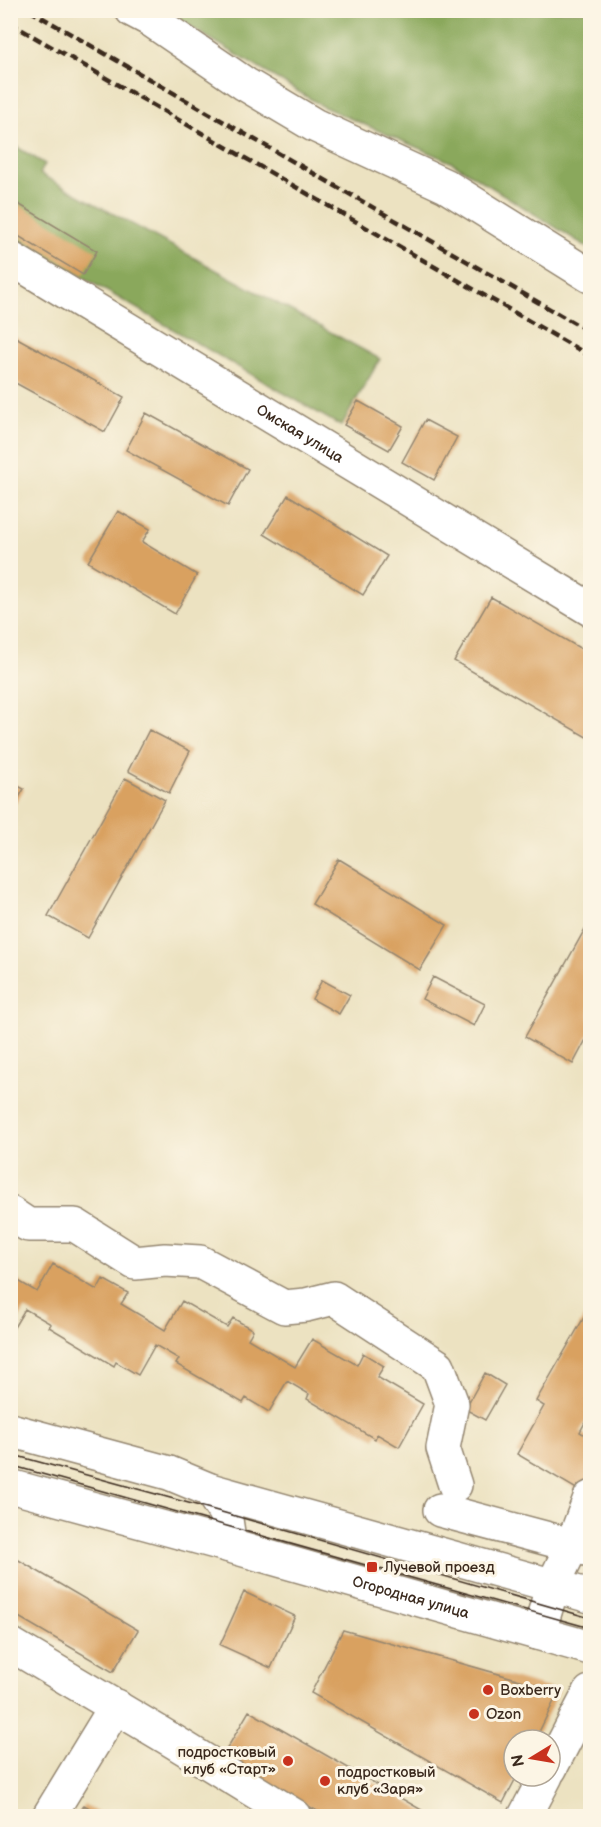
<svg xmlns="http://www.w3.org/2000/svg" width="601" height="1827" font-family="'Balsamiq Sans',sans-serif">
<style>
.forest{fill:#8aa85b;stroke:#62693c;stroke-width:1.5}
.building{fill:#d9a160}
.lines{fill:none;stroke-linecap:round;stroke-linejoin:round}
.minor-casing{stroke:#948670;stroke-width:36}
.minor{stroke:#fff;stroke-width:33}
.tram{stroke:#3b2a1e;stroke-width:1.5}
.rail{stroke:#3b2a1e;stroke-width:4.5;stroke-dasharray:9 4.5;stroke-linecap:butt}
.poi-dot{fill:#c8321e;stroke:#fcf5e5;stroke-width:2}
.labels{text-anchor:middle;stroke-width:6;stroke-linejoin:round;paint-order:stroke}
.street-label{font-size:15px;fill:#3b2a1e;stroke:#fcf5e5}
.poi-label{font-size:15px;fill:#3b2a1e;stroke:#fcf5e5;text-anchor:start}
</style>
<rect width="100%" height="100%" fill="#fcf5e5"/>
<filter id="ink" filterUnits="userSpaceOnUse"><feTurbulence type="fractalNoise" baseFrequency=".0167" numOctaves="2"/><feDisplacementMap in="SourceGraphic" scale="12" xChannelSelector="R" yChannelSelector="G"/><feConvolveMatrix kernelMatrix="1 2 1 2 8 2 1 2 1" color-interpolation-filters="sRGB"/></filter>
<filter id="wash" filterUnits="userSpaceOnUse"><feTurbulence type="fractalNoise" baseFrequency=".008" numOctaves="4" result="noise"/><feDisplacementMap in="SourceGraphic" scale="24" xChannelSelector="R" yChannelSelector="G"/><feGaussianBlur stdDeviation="1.35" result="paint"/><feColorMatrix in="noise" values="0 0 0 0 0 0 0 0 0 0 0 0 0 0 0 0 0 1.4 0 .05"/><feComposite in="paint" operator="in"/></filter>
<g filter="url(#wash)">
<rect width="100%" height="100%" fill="#ece2c1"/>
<path class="forest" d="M164 11H590V249L453 163 324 107Z
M10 143 45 164 40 174 380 359 341 426 11 236Z"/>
<g id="blocks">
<path class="building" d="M10 199 97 251 83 275 10 231Z
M10 334 124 397 105 432 10 380Z
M358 401 403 426 389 450 344 425Z
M146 413 248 469 228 506 126 450Z
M425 420 457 437 434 480 402 462Z
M288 495 387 556 363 595 264 534Z
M118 511 150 529 142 542 197 575 175 614 88 562Z
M491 597 590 654V739L454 661Z
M149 730 190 751 169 793 128 771Z
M125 778 165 800 88 938 48 916Z
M10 782 24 789 10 812Z
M339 859 447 925 420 970 312 904Z
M590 920V1032L573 1064 525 1037Z
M433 977 485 1004 474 1026 422 999Z
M322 980 350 995 339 1014 312 999Z
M53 1264 97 1290 103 1279 128 1293 121 1304 165 1330 182 1301 227 1327 233 1318 253 1330 248 1339 295 1367 312 1339 357 1365 363 1353 384 1366 377 1377 423 1404 399 1447 377 1434 375 1439 307 1399 309 1394 287 1381 269 1412 246 1398 243 1403 176 1364 179 1359 155 1345 138 1375 116 1362 114 1366 49 1327 51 1324 25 1309 10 1334V1276L37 1292Z
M590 1307V1413L580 1432 590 1438V1497L517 1454 544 1406 536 1401Z
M485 1373 505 1385 485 1420 465 1409Z
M10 1555 138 1630 113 1672 10 1612Z
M244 1592 295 1616 271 1668 220 1645Z
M343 1630 559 1691 535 1740H514V1776H517L503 1803 311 1693Z
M249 1711 432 1816H326L222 1757Z
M84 1805 104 1816H78Z"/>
</g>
</g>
<g filter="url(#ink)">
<use href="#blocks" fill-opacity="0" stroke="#948670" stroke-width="1.5"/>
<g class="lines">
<g class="minor-casing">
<g id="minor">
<path d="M132 10 151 20 245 84 314 125 446 186 590 276"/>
<path id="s1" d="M10 258 590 609"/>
<path d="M10 1213 28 1225H75L135 1263 165 1260 200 1262 284 1307 306 1305 334 1298 438 1366 452 1404 443 1448 455 1485"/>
<path d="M10 1430 169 1473 210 1490 225 1513 230 1546"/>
<path id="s2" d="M10 1486 230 1546 590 1648"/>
<path d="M210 1490 590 1596"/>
<path d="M440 1510 590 1550"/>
<path d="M536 1633 544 1615 553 1585 572 1546 590 1498"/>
<path d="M10 1644 173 1741 295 1816"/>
<path d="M550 1769 590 1692"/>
<path d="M49 1816 116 1706"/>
<path d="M525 1816 546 1776"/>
</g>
</g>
<use href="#minor" class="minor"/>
<path class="tram" d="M10 1454 225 1513 590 1618
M10 1465 590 1628"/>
<path class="rail" d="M29 10 590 332
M10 23 590 356"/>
</g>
</g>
<g class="poi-dot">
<rect x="366" y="1561" width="12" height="12" rx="3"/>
<circle cx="488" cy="1690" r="6"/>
<circle cx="474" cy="1714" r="6"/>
<circle cx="288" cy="1761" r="6"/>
<circle cx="325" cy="1781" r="6"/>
</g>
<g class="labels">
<g class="street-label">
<text dy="5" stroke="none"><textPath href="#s1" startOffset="339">Омская улица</textPath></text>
<text dy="5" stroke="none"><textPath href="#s2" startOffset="416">Огородная улица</textPath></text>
</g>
<g class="poi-label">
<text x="384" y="1572">Лучевой проезд</text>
<text x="500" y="1695">Boxberry</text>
<text x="486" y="1719">Ozon</text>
<text x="276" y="1757" text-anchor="end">подростковый<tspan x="276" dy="17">клуб «Старт»</tspan></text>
<text x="337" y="1777">подростковый<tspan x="337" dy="17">клуб «Заря»</tspan></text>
</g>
</g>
<rect width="601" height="1827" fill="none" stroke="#fcf5e5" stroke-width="36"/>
<g transform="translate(532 1758) rotate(259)"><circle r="28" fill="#fcf5e5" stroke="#afa495" stroke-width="1.5"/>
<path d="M0-4.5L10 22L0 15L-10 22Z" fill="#c8321e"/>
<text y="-9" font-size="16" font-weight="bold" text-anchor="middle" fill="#3b2a1e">N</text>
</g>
</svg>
